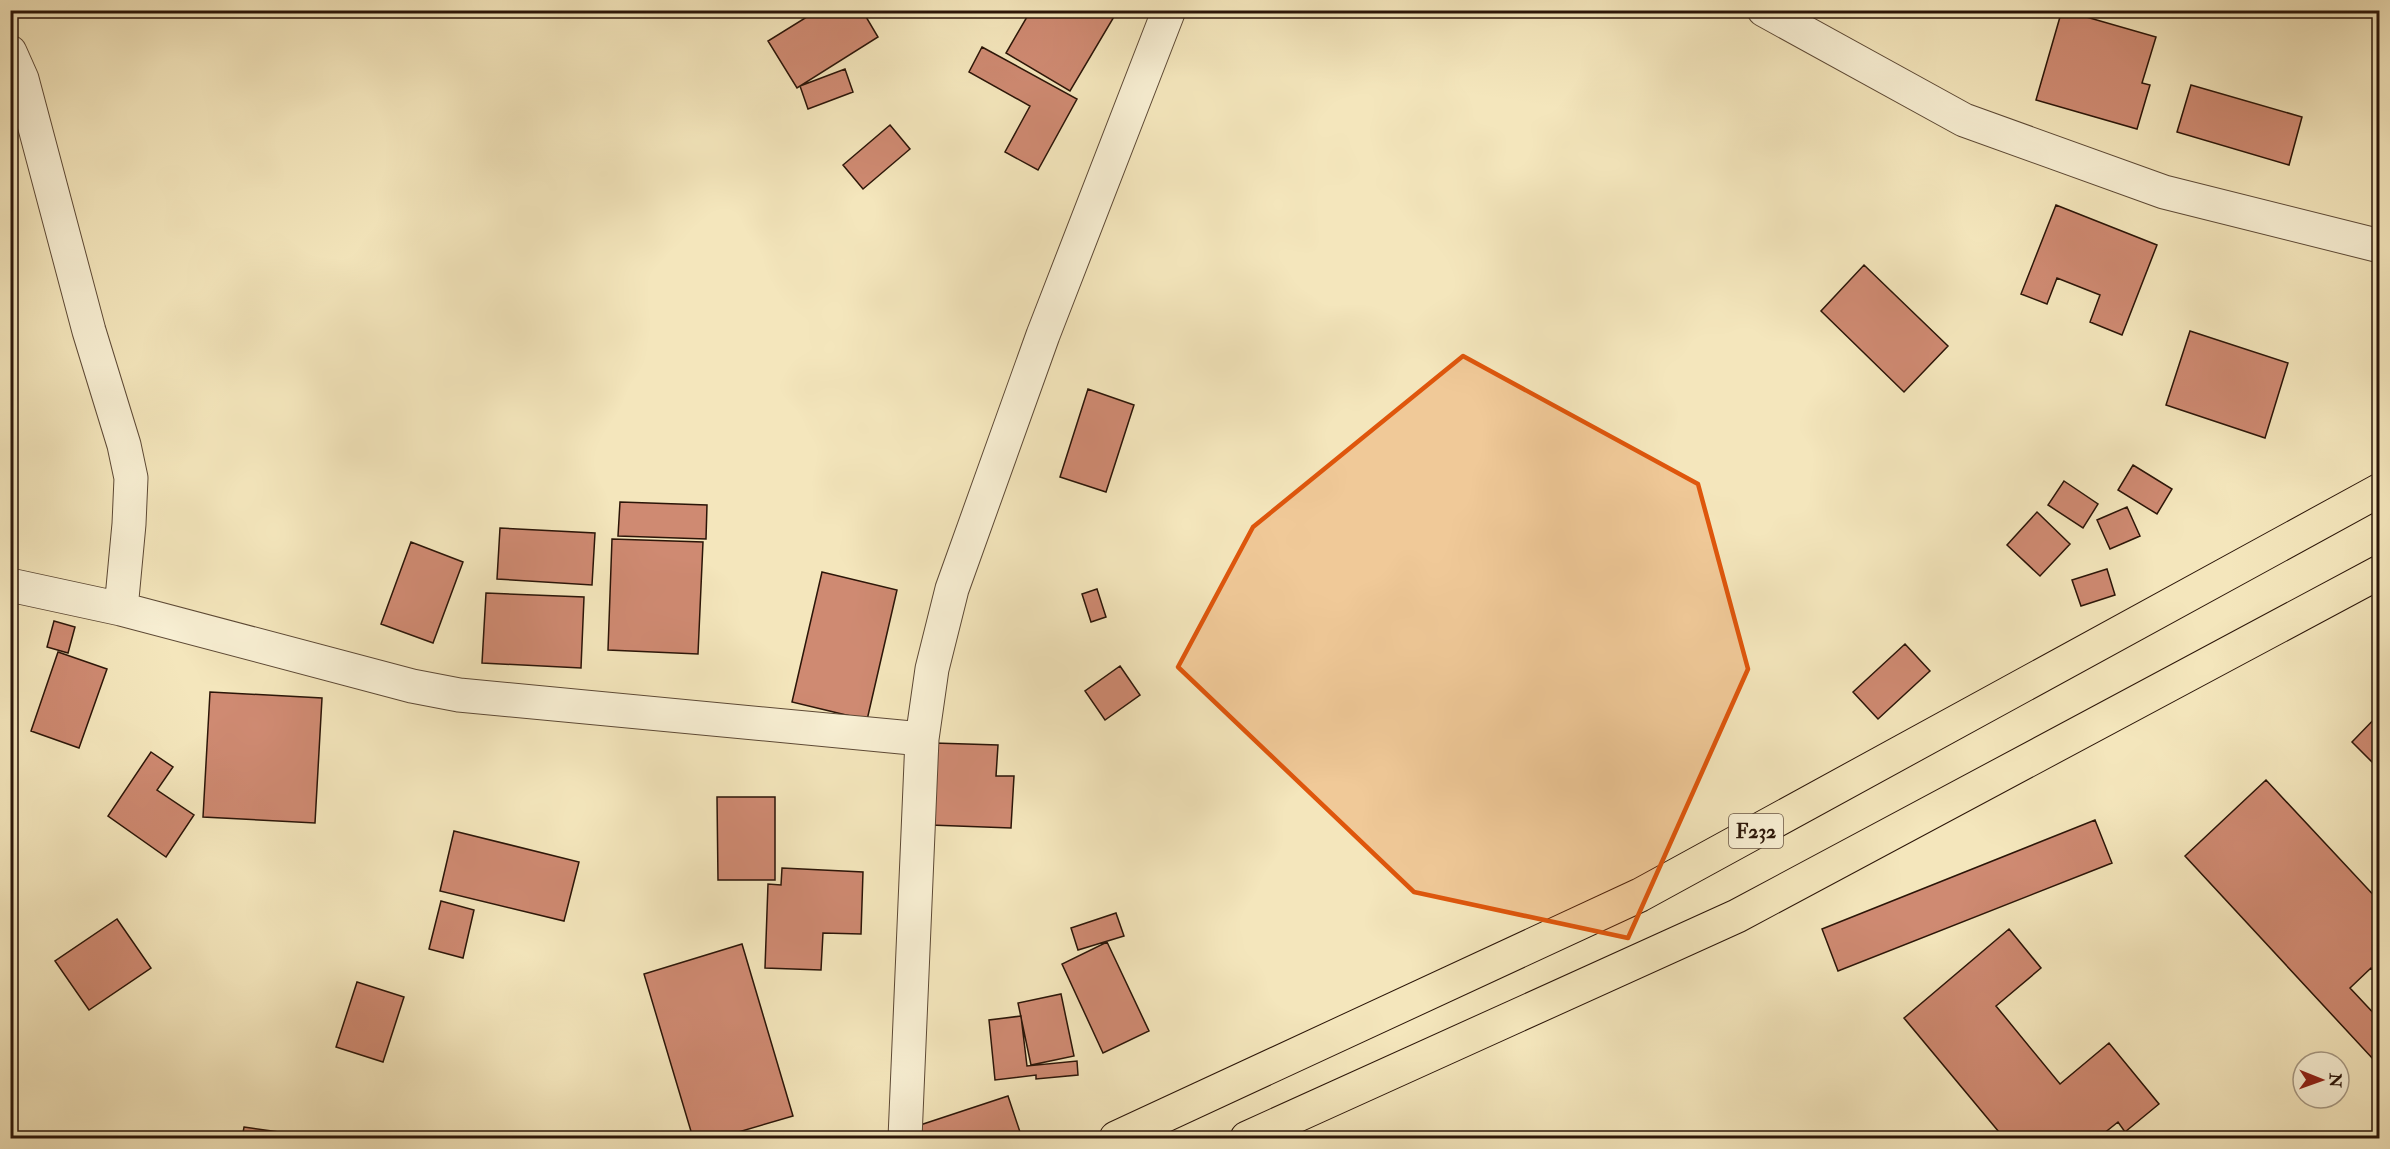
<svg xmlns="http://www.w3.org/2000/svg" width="2390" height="1149" font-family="'IM FELL Double Pica',serif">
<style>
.building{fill:#cf8a72;stroke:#2b1508;stroke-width:1.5}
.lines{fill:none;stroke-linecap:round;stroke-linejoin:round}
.street-casing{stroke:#5d4935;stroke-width:35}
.highway-casing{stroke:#2b1508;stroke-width:35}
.street{stroke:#f8efd3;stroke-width:33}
.highway{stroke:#f4e6bc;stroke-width:33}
.marked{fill:#df560c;fill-opacity:0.2;stroke:#df560c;stroke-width:4.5;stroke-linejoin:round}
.labels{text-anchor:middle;stroke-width:6;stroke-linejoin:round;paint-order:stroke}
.shield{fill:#f8efd3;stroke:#685645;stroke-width:1.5}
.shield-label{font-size:20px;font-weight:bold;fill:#2b1508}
</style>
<rect width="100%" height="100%" fill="#f4e6bc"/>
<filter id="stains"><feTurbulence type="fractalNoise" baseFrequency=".00333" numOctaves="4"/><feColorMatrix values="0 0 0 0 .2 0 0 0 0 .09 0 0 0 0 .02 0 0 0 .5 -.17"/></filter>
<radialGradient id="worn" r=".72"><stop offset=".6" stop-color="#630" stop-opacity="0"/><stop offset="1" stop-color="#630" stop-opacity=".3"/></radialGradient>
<path class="building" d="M818 10H862L878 37 797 88 768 41Z
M1031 10H1118L1070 91 1006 53Z
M2062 10 2156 37 2142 83 2150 85 2137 129 2036 100Z
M982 47 1077 99 1038 170 1005 152 1030 106 969 72Z
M845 69 853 92 808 109 800 86Z
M2191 85 2302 117 2289 165 2177 132Z
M890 125 910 149 863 189 843 165Z
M2056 205 2157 245 2122 335 2090 322 2100 295 2057 278 2047 304 2021 294Z
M1864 265 1948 346 1904 392 1821 311Z
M2190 331 2288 363 2265 438 2166 405Z
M1088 389 1134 405 1106 492 1060 477Z
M2133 465 2172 489 2157 514 2118 490Z
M2064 481 2098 504 2083 528 2048 505Z
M620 502 707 505 706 539 618 536Z
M2127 507 2140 536 2110 549 2097 520Z
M2037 512 2070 544 2040 576 2007 545Z
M500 528 595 533 592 585 497 579Z
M612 539 703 542 698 654 608 650Z
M411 542 463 562 433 643 381 624Z
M2107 569 2115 595 2081 606 2072 580Z
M822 572 897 590 867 720 792 702Z
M1097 589 1106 617 1091 622 1082 594Z
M486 593 584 597 581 668 482 663Z
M54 621 75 627 68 653 47 647Z
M1905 644 1930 671 1878 719 1853 692Z
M58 652 107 669 79 748 31 731Z
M1120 666 1140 695 1105 720 1085 691Z
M210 692 322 698 315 823 203 817Z
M2380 713V770L2352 742Z
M934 743 998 745 996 776H1014L1011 828 930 825Z
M151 752 173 767 157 790 194 815 166 857 108 816Z
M2266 780 2380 902V977L2371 968 2350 988 2380 1020V1053L2373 1059 2185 856Z
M717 797H775V880H718Z
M2095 820 2112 863 1838 971 1822 929Z
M454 831 579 862 564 921 440 891Z
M782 868 863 872 861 934 823 933 821 970 765 968 768 884 781 885Z
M441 901 474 910 463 958 429 949Z
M1116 913 1124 936 1078 950 1071 928Z
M117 919 151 968 89 1010 55 961Z
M2009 929 2041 968 1996 1006 2060 1084 2109 1043 2159 1104 2125 1132 2118 1122 2098 1138H2004L1904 1018Z
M1107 942 1149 1031 1103 1053 1062 964Z
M742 944 793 1116 718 1138H693L644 974Z
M357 982 404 997 383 1062 336 1047Z
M1061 994 1074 1056 1031 1065 1018 1003Z
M1021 1016 1027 1066 1077 1061 1078 1075 1036 1079V1075L995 1080 989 1020Z
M1008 1096 1022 1138H911L908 1129Z
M244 1127 322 1138H242Z"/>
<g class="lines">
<g class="street-casing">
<path id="street" d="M1764 10 1964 120 2164 192 2380 246
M10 52 22 79 89 331 124 445 131 478 129 524 121 609
M10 585 121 609 412 686 459 695 922 739
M905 1138 922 739 932 669 952 589 1043 335 1169 10"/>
</g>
<g class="highway-casing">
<path id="highway" d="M1116 1138 1640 895 2380 490
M1247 1138 1737 916 2380 572"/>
</g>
<use href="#street" class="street"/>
<use href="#highway" class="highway"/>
</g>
<path class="marked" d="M1463 356 1698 484 1748 669 1628 938 1414 892 1178 667 1253 527Z"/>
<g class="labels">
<rect class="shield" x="1729" y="814" width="54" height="34" rx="4.5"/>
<g class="shield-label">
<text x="1756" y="838">F232</text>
</g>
</g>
<rect width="2390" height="1149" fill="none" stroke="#f4e6bc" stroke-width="36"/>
<rect x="12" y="12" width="2366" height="1125" fill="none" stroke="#2b1508" stroke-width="3"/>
<rect x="18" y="18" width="2354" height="1113" fill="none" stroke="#2b1508" stroke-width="1.5"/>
<g transform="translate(2321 1080) rotate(91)"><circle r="28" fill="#f8efd3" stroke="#a69882" stroke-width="1.5"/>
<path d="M0-4.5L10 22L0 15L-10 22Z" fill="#8f2418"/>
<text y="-9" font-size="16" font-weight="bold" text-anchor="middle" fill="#2b1508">N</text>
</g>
<rect width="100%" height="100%" filter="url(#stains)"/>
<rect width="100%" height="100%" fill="url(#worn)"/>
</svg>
